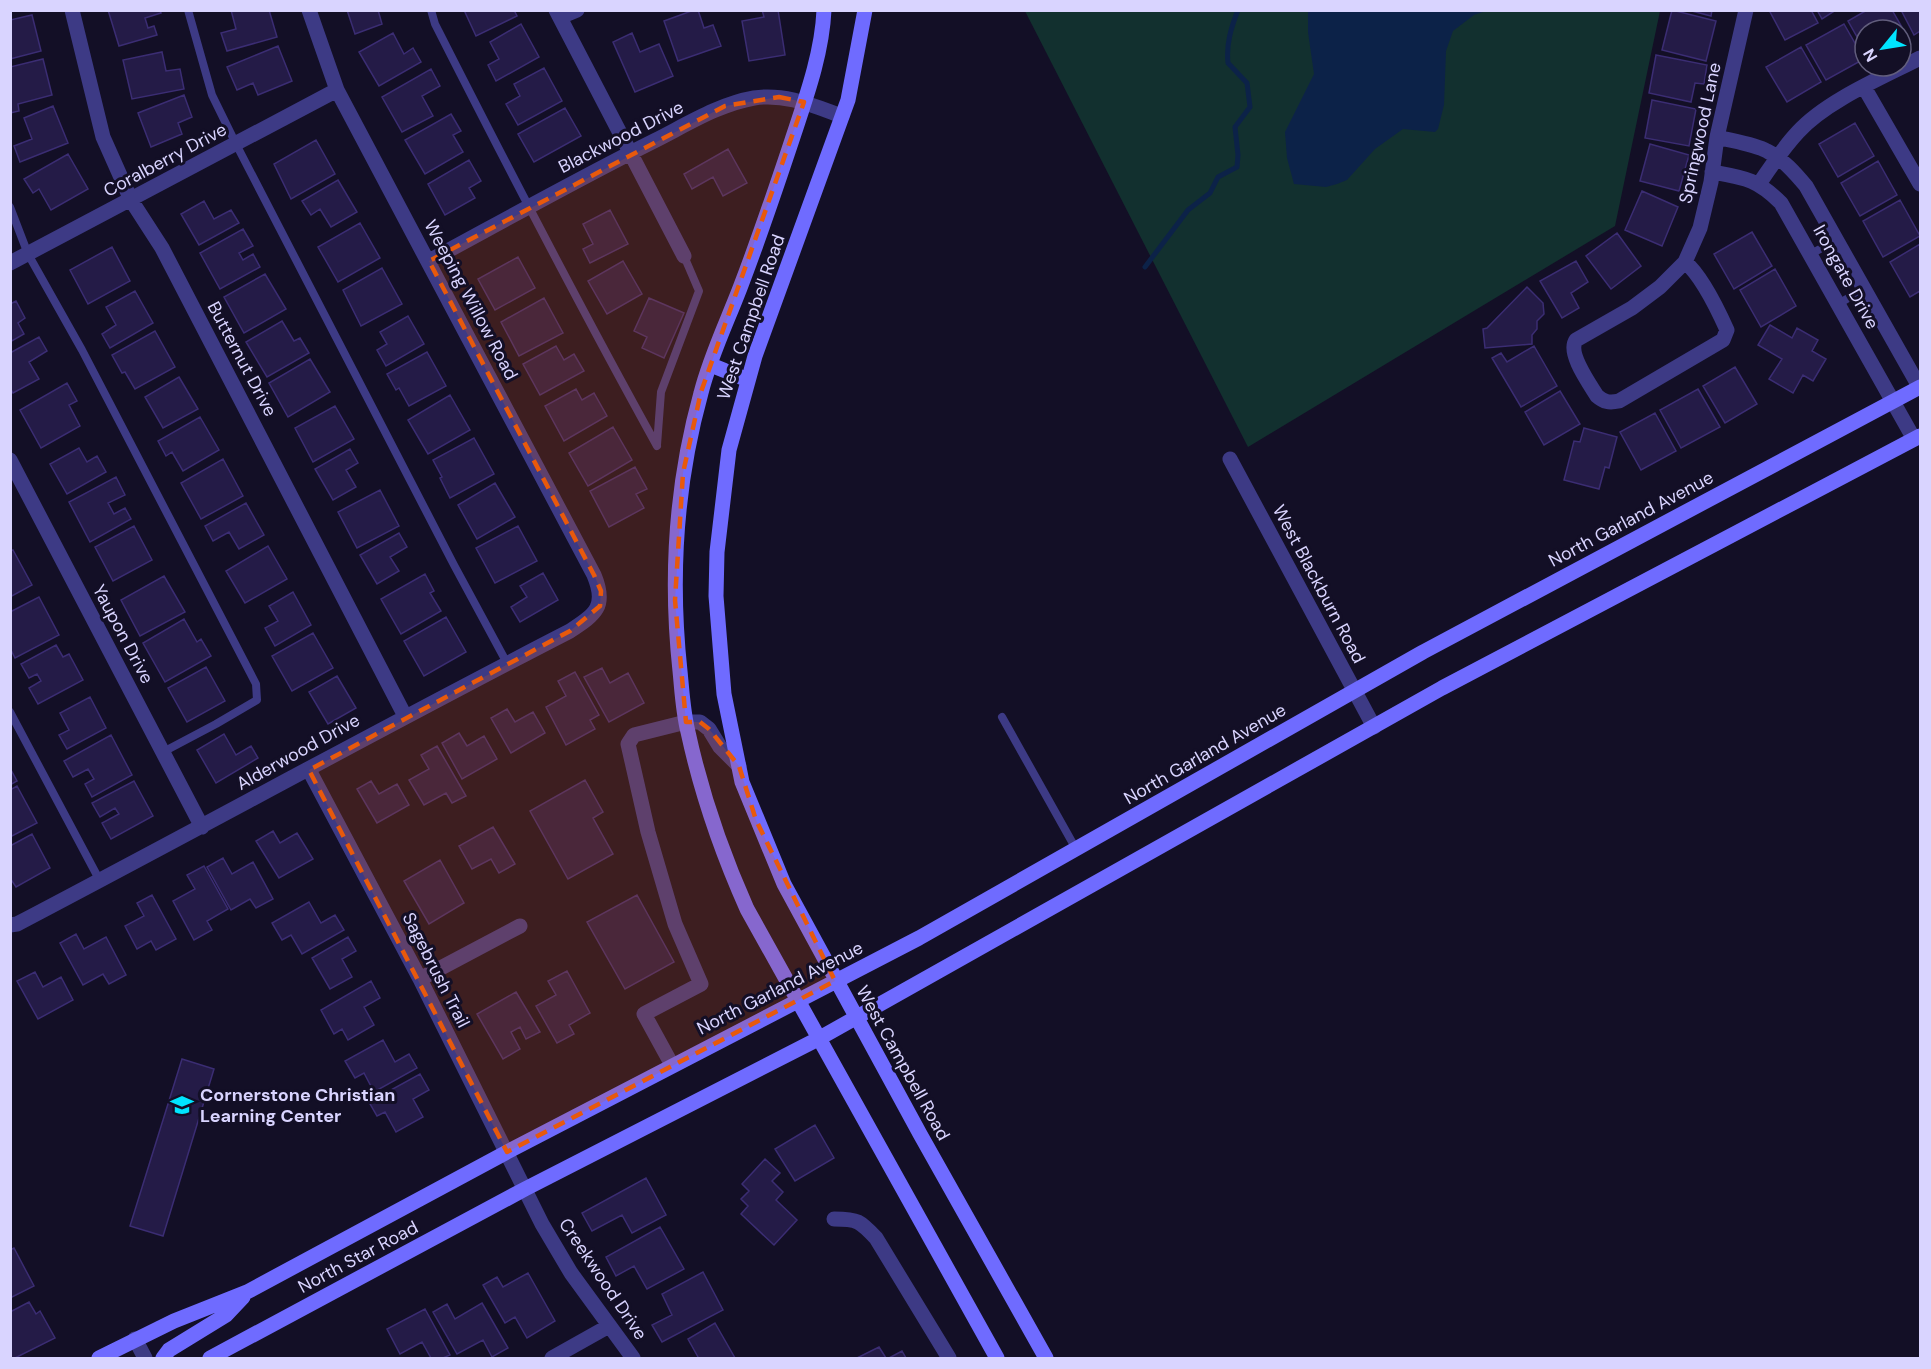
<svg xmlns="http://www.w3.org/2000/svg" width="1931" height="1369" font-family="'DM Sans',sans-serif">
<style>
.green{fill:#12302f}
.water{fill:#0c2248}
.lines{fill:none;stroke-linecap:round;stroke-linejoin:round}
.stream{stroke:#0c2248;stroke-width:5}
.building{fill:#241b47;stroke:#3b2d73;stroke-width:1.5}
.lane{stroke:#3d3a85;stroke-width:8}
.street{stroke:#3d3a85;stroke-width:15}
.secondary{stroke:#6f6bff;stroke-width:15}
.marked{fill:#e8590c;fill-opacity:0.2;stroke:#e8590c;stroke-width:4.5;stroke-dasharray:12 8;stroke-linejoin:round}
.labels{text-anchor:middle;stroke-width:6;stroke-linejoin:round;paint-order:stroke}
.street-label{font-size:18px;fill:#d9d4ff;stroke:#130f26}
.poi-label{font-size:18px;font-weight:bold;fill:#d9d4ff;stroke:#130f26;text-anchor:start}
</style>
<rect width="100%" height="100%" fill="#130f26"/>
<path class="green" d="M1025 11H1660L1615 226 1248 447Z"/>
<path class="water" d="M1308 11V10L1486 11 1474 15 1453 31 1446 51 1444 105 1438 129 1435 132 1403 129 1375 149 1347 180 1337 184 1326 187 1294 184 1287 158 1285 132 1314 74 1308 32Z"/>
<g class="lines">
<path class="stream" d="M1145 267 1188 210 1210 193 1218 177 1237 167 1238 155 1235 127 1250 107 1247 83 1228 63C1226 44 1231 28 1238 10"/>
</g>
<path class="building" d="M108 10H160L161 13 145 18 148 28 154 26 157 35 119 46Z
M231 10H269L277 37 227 51 221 33 236 29Z
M347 10H378L382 24 355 34Z
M464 10H514L517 16 476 36Z
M694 10H698L704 28 713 25 721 46 678 61 664 21Z
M762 10H778L785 55 749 61 742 21 764 17Z
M1672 10 1716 21 1706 61 1662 50Z
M1688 10H1712L1711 16Z
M1769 10H1811L1818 23 1785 40Z
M1817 10H1836L1822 19Z
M1867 10H1892L1907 36 1901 39V30H1865V51L1848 21Z
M1901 10H1920V31L1914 35Z
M32 15 41 51 10 59V20Z
M521 24 539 57 496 81 488 65 499 59 490 42Z
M1844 24 1864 59 1826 80 1806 45Z
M393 33 404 54 413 48 421 62 379 86 359 52Z
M632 33 640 52 659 44 673 76 635 92 613 42Z
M278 46 292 81 258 95 253 83 237 90 227 67Z
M1801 47 1821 82 1787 102 1766 67Z
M162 52 166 71 180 69 184 89 132 99 123 60Z
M1656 55 1707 65 1704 84 1695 83 1691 102 1649 93Z
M43 59 52 95 18 104 19 111 10 113V67Z
M544 68 562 101 518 125 506 104 520 96 514 84Z
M431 69 440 86 422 96 433 116 402 132 382 97Z
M184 95 192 117 178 123 182 134 151 147 138 113Z
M1652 100 1696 109 1689 146 1645 138Z
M53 106 68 143 20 162 14 146 32 139 24 118Z
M565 108 581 136 534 162 518 134Z
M451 114 461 131 453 135 463 152 425 174 405 140Z
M1855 123 1874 156 1838 177 1819 144Z
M316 140 335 174 291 199 274 164Z
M1650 144 1689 155 1679 191 1640 181Z
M728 149 747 183 723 196 713 177 692 189 684 174Z
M68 154 88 189 51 210 39 189 33 193 24 179Z
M469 160 481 181 469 188 475 198 445 215 428 184Z
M1878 161 1897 195 1860 216 1841 183Z
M338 180 357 212 331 227 320 209 311 215 302 201Z
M1642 191 1678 207 1662 246 1625 230Z
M1900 200 1920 236 1883 257 1863 221Z
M204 201 214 219 231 210 239 223 199 245 181 214Z
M610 210 628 244 590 263 583 249 593 244 583 224Z
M360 223 380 258 338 282 318 247Z
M243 229 253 246 239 253 243 260 253 254 260 267 220 289 200 253Z
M1752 232 1772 266 1734 289 1714 254Z
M1617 233 1641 266 1611 289 1586 256Z
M1920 244V291L1910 297 1890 262Z
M112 247 130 281 88 304 70 270Z
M518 257 535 288 495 310 478 279Z
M623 261 642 294 607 314 588 281Z
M1576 261 1588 282 1571 293 1579 308 1562 318 1540 281Z
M382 268 402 304 361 326 343 290Z
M1775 269 1796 306 1761 327 1740 290Z
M265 274 286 309 244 333 224 297Z
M1527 287 1543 303 1544 314 1537 321V329L1532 335V344L1485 348 1483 329 1487 328Z
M135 291 153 323 110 348 102 334 116 325 106 307Z
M544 298 563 333 519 356 501 322Z
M649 298 684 313 664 358 642 348 647 337 634 331Z
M16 301 25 318 18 323 24 334 10 342V304Z
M408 316 424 344 386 366 377 350 387 344 380 332Z
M282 321 294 341 300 338 309 353 267 377 246 342Z
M1770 325 1792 338 1797 328 1818 340 1812 351 1826 359 1813 381 1803 375 1793 393 1769 379 1782 359 1758 345Z
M155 331 175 367 135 389 125 372 122 373 112 355Z
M39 337 47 351 29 362 39 379 13 393 10 388V353Z
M556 346 564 360 574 354 584 371 540 395 523 364Z
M1534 346 1557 386 1521 407 1492 358 1501 353 1507 362Z
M427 352 446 386 409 406 399 388 396 390 387 374Z
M310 359 330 392 288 417 269 383Z
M1735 367 1757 404 1725 423 1703 386Z
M179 377 198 409 163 428 145 397Z
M67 383 77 401 69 405 80 426 41 448 20 410Z
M576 389 582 400 594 393 607 416 564 441 545 406Z
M1698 389 1720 427 1681 448 1660 410Z
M1560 391 1580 424 1544 445 1525 412Z
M450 395 470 430 428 454 408 420Z
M335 406 354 439 313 462 295 428Z
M1655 413 1676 451 1641 470 1620 432Z
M200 417 219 450 183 471 172 452 166 456 158 441Z
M613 427 632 460 588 486 569 453Z
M1584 428 1617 437 1609 468 1605 467 1599 489 1564 480 1574 441 1580 442Z
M474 438 494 474 450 498 440 478 442 477 433 460Z
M79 448 87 462 97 456 106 472 67 494 50 464Z
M350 449 358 463 346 470 356 487 333 500 315 469Z
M223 459 243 496 201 519 181 483Z
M635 467 647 489 636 494 644 508 609 527 590 491Z
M116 477 125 495 108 503 114 514 125 508 131 519 90 542 69 502Z
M495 483 515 517 477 539 458 505Z
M380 490 399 526 357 548 338 512Z
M246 503 264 535 239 549 229 532 213 541 205 526Z
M134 526 152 560 113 581 95 547Z
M518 526 537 561 495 583 476 548Z
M399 533 407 547 390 557 399 571 377 584 360 555Z
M268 546 287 579 245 603 226 571Z
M13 550 32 585 10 597V551Z
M543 573 558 600 520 622 511 607 527 597 520 586Z
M425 574 434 591 430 593 441 611 401 634 381 599Z
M164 576 185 612 140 636 121 600Z
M293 592 311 625 275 646 265 628 278 621 269 606Z
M39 597 59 635 15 658 10 648V612Z
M446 617 466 652 424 676 404 641Z
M184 619 197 642 201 639 211 656 165 682 143 643Z
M313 633 333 668 292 691 272 656Z
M56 645 63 657 69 654 83 680 38 704 29 688 41 681 37 674 29 678 21 664Z
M206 667 225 701 187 722 168 688Z
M602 668 610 683 628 673 644 703 609 722 584 677Z
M575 672 599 715 590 720 595 729 566 745 546 707 566 696 558 681Z
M337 676 356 708 328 724 309 692Z
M90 697 106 728 67 749 59 735 69 730 60 713Z
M507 709 515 722 533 712 545 733 511 753 491 718Z
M459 733 467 746 484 736 497 759 462 779 442 743Z
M224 734 236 755 251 746 258 758 216 783 197 750Z
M111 735 132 775 92 797 85 784 94 779 88 769 73 777 64 761Z
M437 746 466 796 452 803 446 793 424 805 409 780 429 769 421 755Z
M10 768 17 781 10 785Z
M585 780 603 812 593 818 613 854 568 879 530 811Z
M134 781 153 816 111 839 102 823 119 814 115 808 100 817 92 803Z
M371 781 379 794 397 784 409 805 377 823 357 789Z
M17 786 37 823 10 837V790Z
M493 827 515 864 499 873 491 859 472 869 459 846Z
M273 831 280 843 297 833 313 859 279 878 256 841Z
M32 834 50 868 16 887 10 878V846Z
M223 858 232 874 253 862 273 899 256 908 250 899 231 910 207 867Z
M440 860 464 903 429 924 404 881Z
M204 866 228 909 207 921 212 930 194 940 173 901 195 889 187 875Z
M152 895 176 939 156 950 151 941 137 949 125 926 144 916 137 903Z
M637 895 674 962 625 989 587 922Z
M309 902 321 923 335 915 344 930 302 954 291 935 282 940 272 923Z
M76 934 84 949 106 937 126 975 109 984 103 974 83 985 60 943Z
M348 937 356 951 342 959 352 977 330 989 312 958Z
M567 971 590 1013 569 1025 574 1034 557 1043 536 1006 556 995 548 981Z
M35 972 43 987 61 977 73 1000 38 1019 17 981Z
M371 981 380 998 364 1007 374 1025 348 1040 342 1029 334 1034 321 1010Z
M516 992 540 1032 526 1039 520 1027 511 1032 520 1049 503 1059 477 1014Z
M383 1040 395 1062 409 1054 417 1068 374 1092 364 1073 355 1078 345 1061Z
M182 1059 214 1069 163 1236 130 1226Z
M420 1074 429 1090 413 1099 423 1117 396 1132 385 1112 377 1116 369 1102Z
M815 1125 834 1158 795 1181 775 1149Z
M765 1159 780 1173 772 1181 783 1192 776 1200 797 1220 774 1245 741 1214 748 1206 741 1199 749 1191 742 1184Z
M646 1178 666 1215 632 1233 622 1215 592 1231 582 1213Z
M660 1227 684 1269 647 1289 634 1266 616 1276 606 1257Z
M14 1248 34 1286 10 1298V1250Z
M703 1272 723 1310 662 1342 652 1325 672 1315 662 1294Z
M528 1273 555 1321 527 1338 515 1317 505 1323 483 1285 497 1277 503 1287Z
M29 1302 36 1314 40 1311 55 1338 15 1358H10V1312Z
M482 1303 508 1348 492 1357 483 1340 457 1354 433 1312 447 1304 455 1319Z
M425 1309 450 1355 443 1358H431L422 1342 400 1354 387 1329Z
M715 1323 735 1358H695L698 1357 688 1339Z
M879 1347 886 1358H857Z
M902 1351 906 1358H889Z"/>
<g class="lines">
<path class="lane" d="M188 10 212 95 236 144 454 565 507 663
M431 10 435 24C507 166 580 307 657 446
M10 207 28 254 82 350 256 684 257 700 216 724 163 752
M1811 254 1836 240
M1838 304 1864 289
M657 445 661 392 699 291 684 256
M10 712 100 881
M1002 717 1076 849"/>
<path class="street" d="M72 10 103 137 131 200 162 248 405 716
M556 10 684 256
M560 17 577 10
M1864 87 1920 184
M1717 137C1732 141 1754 144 1767 151 1783 159 1795 173 1806 186L1920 388
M1712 172C1745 178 1757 179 1781 203L1914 439
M1759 184C1771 166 1783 148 1798 132 1826 101 1883 77 1920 58
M429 261C503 221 578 179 654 141 686 125 719 104 754 98 785 93 814 106 842 116
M1685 262C1702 276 1718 310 1727 330L1723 340 1619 401C1609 403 1604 402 1597 396 1589 383 1567 353 1576 340L1632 308 1660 287 1685 262 1700 228 1711 182 1717 137 1746 10
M10 263 337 90
M1230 459 1374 727
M10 460 202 827
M309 770 420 979 542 1224 571 1273 633 1358
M10 925 17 924C202 827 385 726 570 631 596 614 607 606 594 575L337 90 309 10
M420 979 520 926
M672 1065 644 1014 701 984 675 924 648 832 628 744 634 735 686 722H700L709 729 720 747 739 766
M834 1219C858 1219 860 1221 876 1238L949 1358
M135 1339 145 1358
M552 1358 609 1326"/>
<path class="secondary" d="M824 10C822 56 804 103 790 146 774 194 758 241 740 288 727 322 710 357 701 393 676 483 670 578 680 671 682 691 683 712 688 732 701 792 722 853 747 909L997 1358
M865 10 848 100 755 356 729 450 717 552 716 596 724 694 742 782 784 884 920 1134 1046 1358
M711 365 748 380
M99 1358 174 1321 247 1292 507 1152 919 938 1423 652 1920 387
M163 1358 169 1350 226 1315 243 1297
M210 1358 525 1189 818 1039 1442 688 1920 436"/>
</g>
<path class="marked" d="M779 97 804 102 701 392 683 473 675 600 686 722H700L709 729 739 766 756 820 835 981 507 1152 309 770 570 631 600 606 601 591 594 575 429 261 725 106Z"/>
<defs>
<g id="school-bare" transform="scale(1.8)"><path d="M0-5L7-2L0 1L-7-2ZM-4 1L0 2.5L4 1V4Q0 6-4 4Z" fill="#00e5ff" stroke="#130f26" stroke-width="2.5" paint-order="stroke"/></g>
</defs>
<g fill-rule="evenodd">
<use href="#school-bare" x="182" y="1105"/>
</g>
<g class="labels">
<g class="street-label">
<text transform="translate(1700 133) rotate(-78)" y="6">Springwood Lane</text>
<text transform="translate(621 137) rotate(-27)" y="6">Blackwood Drive</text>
<text transform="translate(165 160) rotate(-28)" y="6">Coralberry Drive</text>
<text transform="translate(1846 277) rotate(61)" y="6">Irongate Drive</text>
<text transform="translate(471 300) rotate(62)" y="6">Weeping Willow Road</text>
<text transform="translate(751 317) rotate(-71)" y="6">West Campbell Road</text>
<text transform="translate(242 359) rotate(62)" y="6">Butternut Drive</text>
<text transform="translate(1631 519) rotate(-28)" y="6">North Garland Avenue</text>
<text transform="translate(1319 584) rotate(62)" y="6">West Blackburn Road</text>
<text transform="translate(123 634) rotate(62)" y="6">Yaupon Drive</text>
<text transform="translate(298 752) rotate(-29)" y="6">Alderwood Drive</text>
<text transform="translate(1205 754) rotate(-30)" y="6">North Garland Avenue</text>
<text transform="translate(436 970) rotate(63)" y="6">Sagebrush Trail</text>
<text transform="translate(780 988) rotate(-27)" y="6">North Garland Avenue</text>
<text transform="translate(903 1063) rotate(61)" y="6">West Campbell Road</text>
<text transform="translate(358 1257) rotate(-28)" y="6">North Star Road</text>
<text transform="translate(603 1279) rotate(56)" y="6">Creekwood Drive</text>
</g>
<g class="poi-label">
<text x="200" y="1101">Cornerstone Christian<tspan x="200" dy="21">Learning Center</tspan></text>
</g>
</g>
<rect width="1931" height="1369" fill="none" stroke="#d9d4ff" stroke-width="24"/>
<g transform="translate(1883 48) rotate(240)"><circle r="28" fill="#130f26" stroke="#625e7d" stroke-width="1.5"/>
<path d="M0-4.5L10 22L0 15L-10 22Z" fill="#00e5ff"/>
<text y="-9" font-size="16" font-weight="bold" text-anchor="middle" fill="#d9d4ff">N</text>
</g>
</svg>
